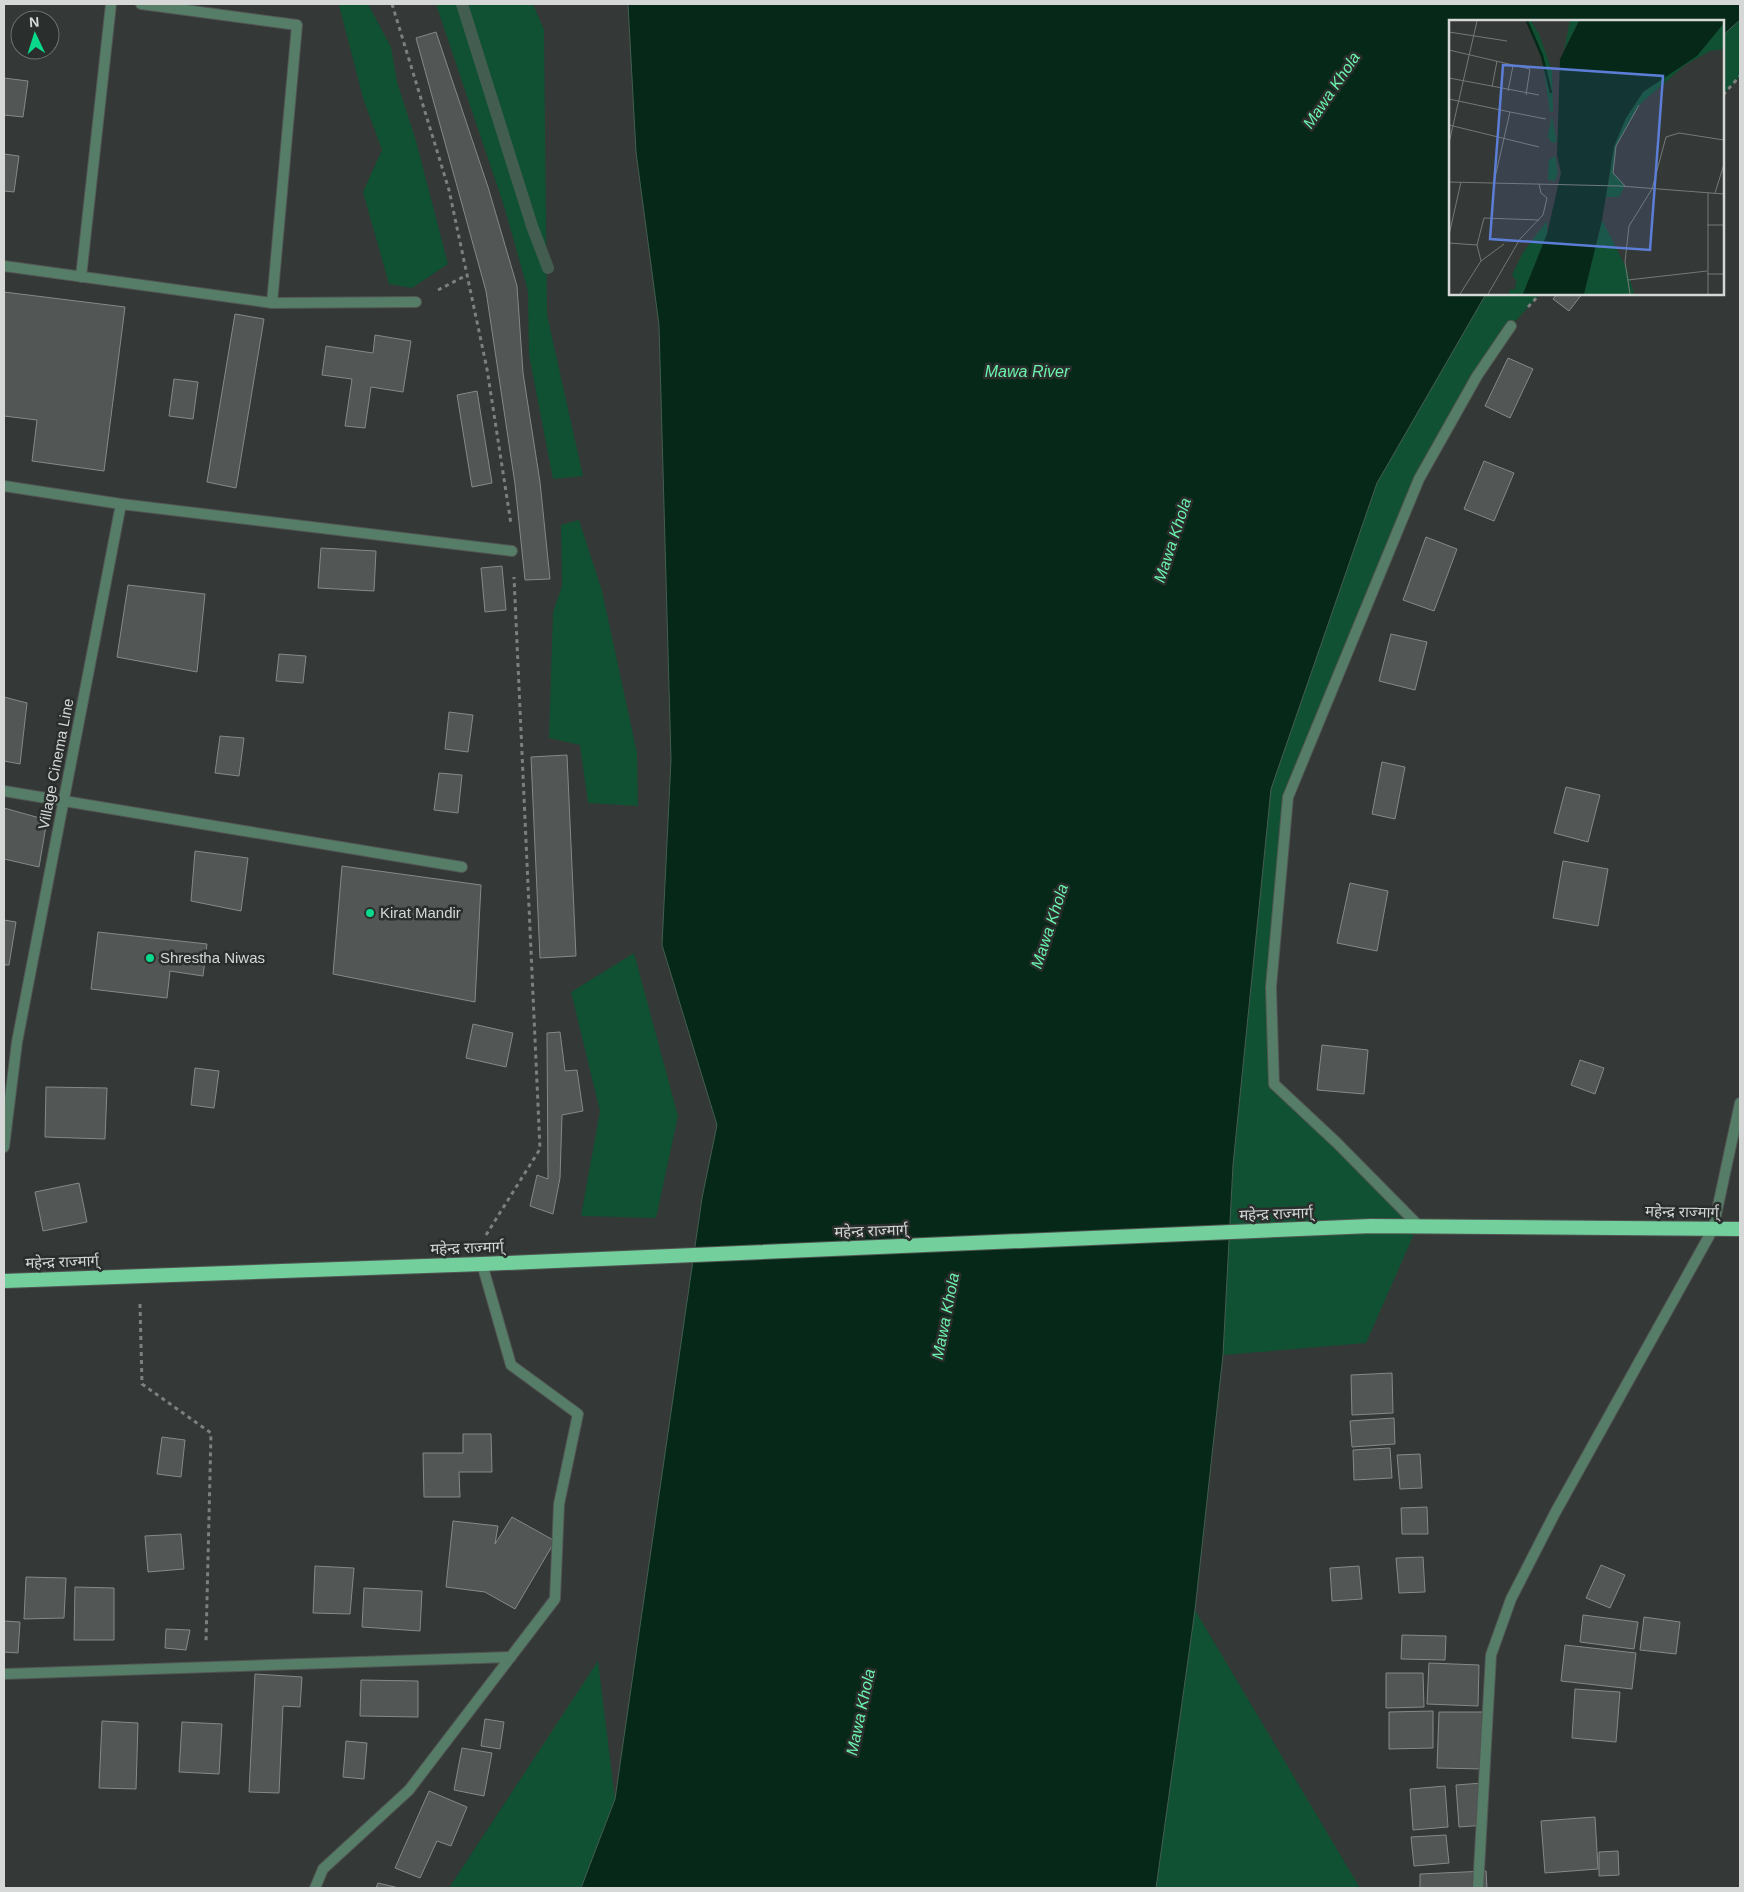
<svg xmlns="http://www.w3.org/2000/svg" width="1744" height="1892" font-family="Arial,'Noto Sans Devanagari',sans-serif">
<style>
.green{fill:#115133}
.water{fill:#062818;stroke:#445d51}
.lines{fill:none;stroke-linecap:round;stroke-linejoin:round}
.stream{stroke:#445d51;stroke-width:12}
.building{fill:#525654;stroke:#858987}
.minor-casing{stroke:#515553;stroke-width:12}
.trunk-casing{stroke:#515553;stroke-width:16}
.path{stroke:#7c807e;stroke-width:3;stroke-dasharray:4 4;stroke-linecap:butt}
.minor{stroke:#567d67;stroke-width:10}
.trunk{stroke:#73d09d;stroke-width:14}
.poi-dot{fill:#08d98b;stroke:#2a2e2c;stroke-width:2}
.labels{text-anchor:middle;stroke-width:5;stroke-linejoin:round;paint-order:stroke}
.street-label{font-size:15px;fill:#d5d8d6;stroke:#2a2e2c}
.poi-label{font-size:15px;fill:#d5d8d6;stroke:#2a2e2c;text-anchor:start}
.water-label{font-size:16px;font-style:italic;fill:#6bf3ae;stroke:#2a2e2c}
.inset-river{fill:none;stroke:#062818;stroke-width:2.5}
.inset-road{fill:none;stroke:#747876;stroke-width:1}
.view{fill:#5d7ed7;fill-opacity:0.15;stroke:#5d7ed7;stroke-width:2.5}
.inset-edge{fill:none;stroke:#d5d8d6;stroke-width:2.5}
</style>
<rect width="100%" height="100%" fill="#343836"/>
<path class="green" d="M342 4H368L391 47 397 82 416 141 448 264 412 288 389 284 363 192 382 150 363 98 339 5Z
M436 4H533L544 30 547 315 583 476 553 479 529 355 528 291 504 206Z
M1740 20V76L1723 95V35Z
M1486 294H1540L1511 326 1419 479 1288 798 1271 987 1274 1084 1418 1225 1366 1343 1223 1355 1233 1165 1271 789 1377 483Z
M579 520 602 591 637 753 638 806 588 803 580 745 549 738 553 612 562 586 561 525Z
M634 953 678 1116 656 1218 581 1216 600 1111 571 992Z
M1195 1610 1360 1888H1156Z
M598 1661 615 1799 581 1888H449Z"/>
<path class="water" d="M628 4H1740V20L1723 35V21H1450V294H1486L1377 483 1271 789 1233 1165 1223 1355 1195 1610 1156 1888H581L615 1799 702 1198 717 1125 662 945 671 760 659 325 636 152Z"/>
<g class="lines">
<path class="stream" d="M462 4 532 226 548 268"/>
</g>
<path class="building" d="M436 32 488 187 517 286 523 373 540 482 550 579 525 580 515 484 486 291 416 38Z
M4 78 28 81 23 117 4 115Z
M4 154 19 156 14 192 4 191Z
M4 292 125 307 104 471 32 461 37 420 4 416Z
M1557 294H1582L1569 311 1553 299Z
M235 314 264 319 236 488 207 482Z
M375 335 411 341 403 392 371 387 365 428 345 426 352 379 322 375 326 346 373 353Z
M1508 358 1533 369 1510 418 1485 406Z
M174 379 198 382 193 419 169 416Z
M477 391 492 483 472 487 457 395Z
M1484 461 1514 473 1494 521 1464 509Z
M1426 537 1457 549 1434 611 1403 600Z
M321 548 376 551 374 591 318 588Z
M502 566 506 610 485 612 481 568Z
M128 585 205 594 197 672 117 657Z
M1391 634 1427 642 1415 690 1379 681Z
M279 654 306 656 303 683 276 681Z
M4 697 27 703 20 764 4 761Z
M449 712 473 715 468 752 445 749Z
M220 736 244 738 239 776 215 773Z
M567 755 576 956 540 958 531 757Z
M1382 762 1405 767 1395 819 1372 814Z
M439 773 462 775 458 813 434 810Z
M1566 787 1600 795 1588 842 1554 833Z
M4 808 47 820 39 867 4 859Z
M195 851 248 858 241 911 191 901Z
M1563 861 1608 869 1598 926 1553 918Z
M342 866 481 885 475 1002 333 974Z
M1350 883 1388 891 1377 951 1337 943Z
M4 920 16 922 9 965H4Z
M98 932 207 944 203 976 170 971 167 998 91 989Z
M473 1024 513 1033 506 1067 466 1058Z
M560 1032 565 1071 577 1070 583 1111 562 1115 560 1178 553 1214 530 1206 537 1175 548 1179 547 1033Z
M1322 1045 1368 1050 1364 1094 1317 1090Z
M1580 1060 1604 1068 1595 1094 1571 1085Z
M195 1068 219 1071 214 1108 191 1105Z
M46 1087 107 1088 105 1139 45 1137Z
M79 1183 87 1222 43 1231 35 1192Z
M1392 1373 1393 1413 1352 1415 1351 1375Z
M1394 1418 1395 1444 1352 1447 1350 1421Z
M463 1434H491L492 1472H459L460 1497H424L423 1453H463Z
M162 1437 185 1440 181 1477 157 1474Z
M1390 1448 1392 1478 1354 1480 1353 1450Z
M1420 1454 1422 1488 1400 1489 1397 1455Z
M1427 1507 1428 1534H1402L1401 1508Z
M512 1517 555 1541 515 1609 485 1592 446 1587 453 1521 498 1526 495 1544Z
M181 1534 184 1569 148 1572 145 1536Z
M1423 1557 1425 1592 1399 1593 1396 1558Z
M1601 1565 1625 1575 1610 1608 1586 1598Z
M315 1566 354 1568 350 1614 313 1613Z
M1359 1566 1362 1599 1332 1601 1330 1568Z
M26 1577 66 1578 64 1618 24 1619Z
M75 1587 114 1588V1640H74Z
M364 1588 422 1591 420 1631 362 1627Z
M1583 1615 1638 1622 1634 1649 1580 1642Z
M1644 1617 1680 1622 1676 1654 1640 1650Z
M4 1621 20 1622 18 1653 4 1652Z
M166 1629 190 1630 186 1650 165 1648Z
M1402 1635 1446 1636 1445 1660 1401 1659Z
M1565 1645 1636 1653 1632 1689 1561 1681Z
M1429 1663 1479 1665 1478 1706 1427 1704Z
M1386 1673H1423L1424 1707 1386 1708Z
M255 1674 302 1677 300 1707 283 1706 279 1793 249 1792Z
M361 1680 418 1681V1717L360 1716Z
M1575 1689 1620 1692 1616 1742 1572 1738Z
M1433 1711V1748L1389 1749V1712Z
M1439 1712H1485L1484 1769 1437 1768Z
M485 1719 504 1722 500 1749 481 1746Z
M102 1721 138 1723 136 1789 99 1788Z
M182 1722 222 1724 219 1774 179 1772Z
M346 1741 367 1743 364 1779 343 1777Z
M462 1748 492 1753 484 1796 454 1790Z
M1482 1783 1485 1825 1459 1827 1456 1785Z
M1445 1786 1448 1827 1413 1830 1410 1789Z
M429 1791 467 1807 451 1846 437 1841 420 1878 395 1868Z
M1595 1817 1598 1869 1545 1873 1541 1821Z
M1446 1835 1449 1863 1414 1866 1411 1837Z
M1618 1851 1619 1875 1599 1876V1852Z
M1486 1871 1487 1888H1420V1874Z
M378 1883 399 1888H376Z"/>
<g class="lines">
<g class="minor-casing">
<path id="minor" d="M141 4 297 25 272 303
M4 266 272 303 416 302
M81 277 111 4
M4 486 121 504 17 1042 4 1147
M121 504 512 551
M4 791 462 867
M1418 1225 1337 1143 1274 1084 1271 987 1288 797 1419 479 1477 376 1511 326
M4 1674 511 1657
M315 1888 323 1869 409 1790 555 1599 559 1504 578 1414 511 1365 482 1264
M1478 1888 1491 1655 1511 1599 1555 1513 1713 1229 1740 1103"/>
</g>
<g class="trunk-casing">
<path id="trunk" d="M4 1281 482 1264 1371 1226 1740 1229"/>
</g>
<path class="path" d="M392 4 449 190 487 369 511 524
M1723 95 1740 76
M438 290 467 275
M1528 307 1540 294
M486 1235 540 1149 514 577
M140 1304 142 1384 211 1433 206 1642"/>
<use href="#minor" class="minor"/>
<use href="#trunk" class="trunk"/>
</g>
<g class="poi-dot">
<circle cx="370" cy="913" r="5"/>
<circle cx="150" cy="958" r="5"/>
</g>
<g class="labels">
<g class="street-label">
<text transform="translate(56 764) rotate(-79)" y="5">Village Cinema Line</text>
<text transform="translate(1682 1212) rotate(1)" y="5">महेन्द्र राज्मार्ग्</text>
<text transform="translate(1276 1214) rotate(-2)" y="5">महेन्द्र राज्मार्ग्</text>
<text transform="translate(871 1231) rotate(-2)" y="5">महेन्द्र राज्मार्ग्</text>
<text transform="translate(467 1248) rotate(-2)" y="5">महेन्द्र राज्मार्ग्</text>
<text transform="translate(62 1262) rotate(-2)" y="5">महेन्द्र राज्मार्ग्</text>
</g>
<g class="poi-label">
<text x="380" y="918">Kirat Mandir</text>
<text x="160" y="963">Shrestha Niwas</text>
</g>
<g class="water-label">
<text transform="translate(1331 90) rotate(-56)" y="6">Mawa Khola</text>
<text x="1027" y="377">Mawa River</text>
<text transform="translate(1172 540) rotate(-72)" y="6">Mawa Khola</text>
<text transform="translate(1049 926) rotate(-72)" y="6">Mawa Khola</text>
<text transform="translate(945 1316) rotate(-79)" y="6">Mawa Khola</text>
<text transform="translate(860 1712) rotate(-78)" y="6">Mawa Khola</text>
</g>
</g>
<g transform="translate(1449 20)">
<rect width="275" height="275" fill="#343836"/>
<path d="M78 1H82L90 14 103 51 104 92H101L93 36ZM121 1H130L115 30ZM275 3V29L261 31 236 45 190 85 167 126 164 153 176 166 170 177H157L165 126 177 98 194 72 248 35ZM103 96 107 118V123L102 122 99 116ZM106 136 109 152 106 161 99 160 100 140ZM153 200 178 249 185 274H135ZM98 201V214L74 274H59L62 269 66 270 67 260 63 255 74 232Z" fill="#115133"/>
<path d="M130 1H275V3L248 36 194 72 177 98 165 126 153 200 135 274H74L98 214 112 153 108 136 111 39Z" fill="#062818"/>
<path class="inset-river" d="M78 1 93 36 102 73"/>
<path class="inset-road" d="M0 12 58 21M0 30 81 49 77 75M0 58 90 75M43 67 48 41M59 71 64 46M0 79 61 92 45 162M61 92 97 99M0 105 90 127M0 123 28 1M0 162 171 166 275 174M176 166 164 153 167 126 190 85M259 173V274M266 173 275 144M258 205H275M0 215 12 162M0 223 28 225M32 241 28 225 35 198 90 200M258 254H275M179 260 258 251M11 274 32 241 55 224M39 274 71 219 94 195 98 178 92 173 90 164M181 274 176 242 180 206 203 169 217 117 230 113 275 120"/>
<path class="view" d="M54 45 214 56 201 230 41 219Z"/>
<rect width="275" height="275" class="inset-edge"/>
</g>
<rect width="1744" height="1892" fill="none" stroke="#d5d8d6" stroke-width="10"/>
<g transform="translate(35 35) rotate(356)"><circle r="24" fill="#2a2e2c" stroke="#6e7270"/>
<path d="M0-4L9 19L0 12L-9 19Z" fill="#08d98b"/>
<text y="-8" font-size="14" font-weight="bold" text-anchor="middle" fill="#d5d8d6">N</text>
</g>
</svg>
